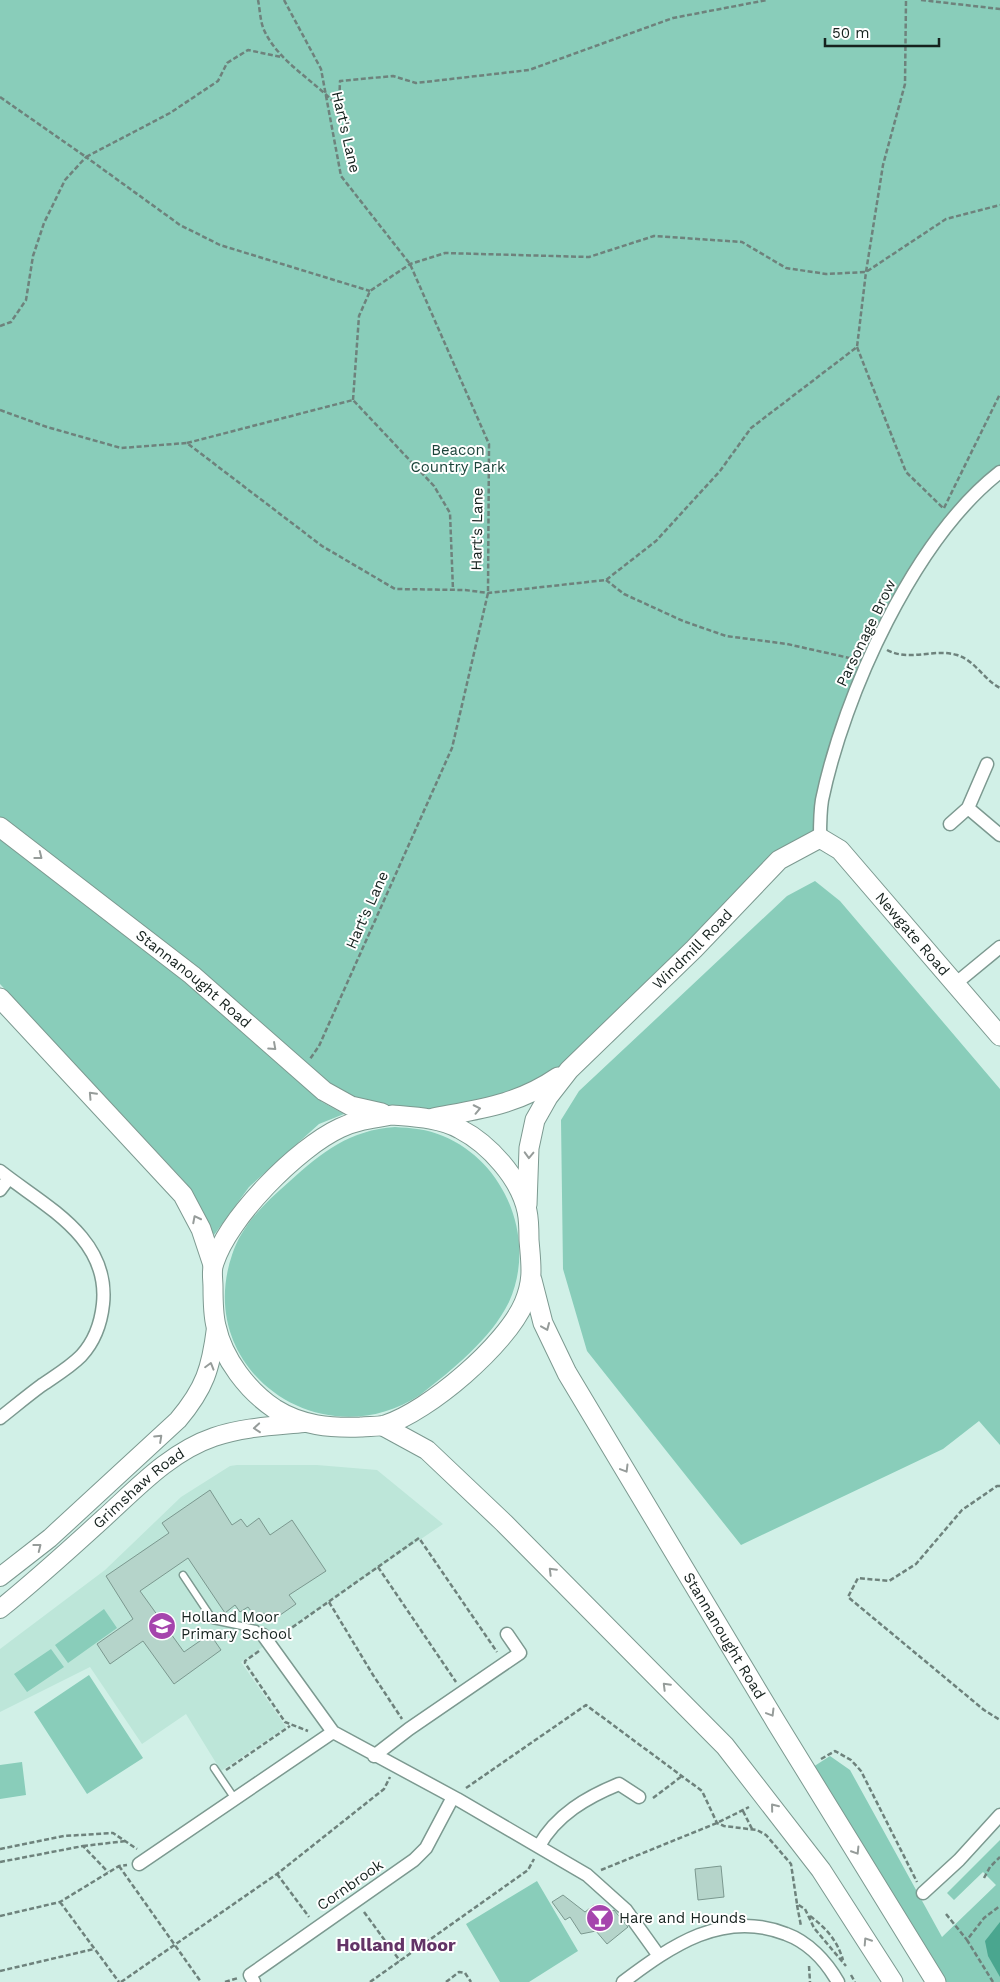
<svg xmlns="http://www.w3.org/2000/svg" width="1000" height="1982" font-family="'Work Sans',sans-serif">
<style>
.built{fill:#bde6d9}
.green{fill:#89cdba}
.water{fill:#4aa68f}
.building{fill:#b5d4ca;stroke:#7b988f}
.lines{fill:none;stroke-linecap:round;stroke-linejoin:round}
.lane-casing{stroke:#7c9990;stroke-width:9}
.street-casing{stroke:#7c9990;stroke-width:15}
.secondary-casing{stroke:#7c9990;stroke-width:20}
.primary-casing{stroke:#7c9990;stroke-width:21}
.path{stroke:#6e827c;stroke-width:2.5;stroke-dasharray:5 2.5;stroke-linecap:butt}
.lane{stroke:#fff;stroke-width:6}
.street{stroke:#fff;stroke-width:12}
.secondary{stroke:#fff;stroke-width:18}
.primary{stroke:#fff;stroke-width:19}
.oneway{stroke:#969c9a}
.labels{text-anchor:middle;stroke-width:4;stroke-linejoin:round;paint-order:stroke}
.street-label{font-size:15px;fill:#16221e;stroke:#fff}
.park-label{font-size:15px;fill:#1b443a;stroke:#fff}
.poi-label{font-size:15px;fill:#16221e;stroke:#fff;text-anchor:start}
.quarter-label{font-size:18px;font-weight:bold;fill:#633366;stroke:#fff}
</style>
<rect width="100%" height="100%" fill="#d1f0e7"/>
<path class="built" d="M237 1465H317L377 1470 443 1524 241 1662 286 1727 221 1771 186 1714 142 1744 90 1667 0 1712V1649L105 1570 181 1497 230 1466Z"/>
<path class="green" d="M0 0H1000V472L916 570 839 733 820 838 797 849 540 1089 430 1119 351 1106 0 827Z
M0 836 170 966 322 1102 344 1114 319 1124 249 1187 214 1235 186 1183 0 984Z
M815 881 840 901 1000 1089V1445L979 1421 943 1449 741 1545 587 1351 563 1269 561 1120 579 1091 657 1018 787 896Z
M395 1127C411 1128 427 1129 443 1136 506 1162 537 1240 509 1302 491 1339 452 1370 420 1395 321 1460 193 1370 232 1255 242 1224 266 1202 290 1181 322 1152 350 1130 395 1127Z
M104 1609 117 1628 68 1663 55 1645Z
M51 1649 64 1667 27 1692 14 1674Z
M89 1675 143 1758 87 1794 34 1712Z
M830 1756 850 1770 942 1937 996 1885 983 1872 954 1900 947 1893 1000 1840V1982H944L813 1767Z
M22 1762 26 1795 0 1799V1765Z
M537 1881 578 1951 529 1982H500L466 1924Z"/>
<path class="water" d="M1000 1922V1977L988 1956 985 1941Z"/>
<path class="building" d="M210 1490 232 1525 241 1519 247 1527 259 1518 270 1535 292 1520 326 1571 289 1595 296 1604 270 1622 264 1613 256 1618 248 1607 240 1612 235 1605 225 1613 188 1558 140 1591 184 1652 210 1634 221 1650 174 1684 143 1641 110 1664 97 1644 133 1619 106 1576 169 1533 162 1523Z
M721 1866 724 1897 698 1900 695 1869Z
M563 1895 585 1912 594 1905 604 1916 614 1910 628 1927 607 1944 596 1931 581 1934 570 1917 565 1920 552 1902Z"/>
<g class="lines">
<g class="lane-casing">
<path id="lane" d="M183 1575 213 1620 256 1629 263 1635
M214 1768 235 1799"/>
</g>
<g class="street-casing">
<path id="street" d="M968 808 1000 835
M950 824 968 808 987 764
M820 838C820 825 820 812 822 800 844 694 914 539 1000 472
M955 984 1000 947
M0 1171C44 1206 110 1237 103 1304 101 1323 94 1342 81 1356 69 1368 55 1376 42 1385 27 1396 14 1407 0 1418
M0 1190 9 1178
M263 1635 333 1732 457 1799 587 1875 626 1910 659 1956
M374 1756 409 1729 520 1653 507 1634
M539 1846C556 1815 587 1797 619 1784L639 1797
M139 1864 333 1732
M923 1893 959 1860 1000 1815
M254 1982 250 1975 414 1860 426 1848 453 1797
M623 1982C671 1946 723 1909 786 1934 808 1942 826 1961 838 1982"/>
</g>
<g class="secondary-casing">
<g id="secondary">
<path d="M0 1577 50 1538 178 1420C205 1388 211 1368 216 1328"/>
<path id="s1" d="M0 1609C36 1580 70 1549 104 1518 137 1488 170 1452 214 1437 243 1427 274 1426 304 1423"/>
</g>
</g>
<g class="primary-casing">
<g id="primary">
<path id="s2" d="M0 827 192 975 324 1091 351 1106 382 1113"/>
<path d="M0 998 183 1195 201 1229 213 1265"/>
<path d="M392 1115C415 1117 440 1118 460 1129 489 1144 520 1178 527 1211 529 1220 529 1231 529 1240 531 1265 534 1279 524 1303 506 1345 429 1411 385 1425 378 1427 368 1426 361 1427 330 1428 302 1426 275 1409 248 1391 223 1359 216 1326 213 1314 213 1300 213 1287 213 1279 211 1270 214 1263 228 1218 297 1148 340 1128 357 1120 374 1118 392 1115Z"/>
<path d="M433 1118C480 1109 517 1105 558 1077"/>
<path id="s3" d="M527 1205 529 1148 535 1120 548 1097 569 1070 694 949 779 860 820 838 840 850 1000 1036"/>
<path id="s4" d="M532 1280 543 1323 567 1373 776 1722 936 1982"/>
<path d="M383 1426 427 1450 504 1523 725 1746 821 1870 893 1982"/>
</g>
</g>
<path class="path" d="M258 0C260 9 260 21 264 30 279 63 316 81 339 108L340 81 393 76 416 83 529 70 673 18 767 0
M284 0 321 69 341 176 410 264 489 444 488 593 452 748 319 1046 310 1059
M921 0 1000 9
M0 97 86 157 170 113 218 81 227 63 248 50 281 57
M0 326 11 322 26 300 33 256 44 223 65 180 86 157 180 225 220 245 370 291
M857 347 906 472 943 508
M353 400 359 316 370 291 410 264 445 253 589 257 654 236 742 242 786 268 826 274 866 272 946 219 1000 205
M0 410 47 427 121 448 187 443 322 546 395 589 465 590 488 593 606 580 656 541 720 471 751 428 857 347 866 272 883 165 905 84 906 0
M187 443 353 400 434 486 450 513 453 590
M944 508 1000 394
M606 580 624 594 683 621 726 636 787 644 854 659
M887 650C910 662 933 648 957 655 976 661 984 680 1000 688
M1000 1486H997L962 1510 916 1564 889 1581 858 1578 848 1597 984 1710 1000 1720
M378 1567 456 1682
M329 1602 373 1675 402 1719
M280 1636 419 1538 497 1652
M259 1651 245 1661V1663L285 1722 308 1731
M821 1759 835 1751 851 1760 861 1771 917 1882
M226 1770 290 1726
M466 1788 586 1705 702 1791 717 1823 724 1826 757 1830 766 1835 791 1864 797 1904 805 1909 814 1928 846 1966
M653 1798 682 1776
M743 1811 752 1829
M83 1846 126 1841
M0 1849 64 1836 113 1833 137 1849
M0 1862 83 1846 108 1872
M119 1866 201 1982
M601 1870 717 1823 749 1807
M277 1874 309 1917
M984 1878 990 1867 1000 1857
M60 1902 119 1982
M797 1905 801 1926
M364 1912 400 1961
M946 1914 967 1940
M0 1916 60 1902 119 1866 127 1865
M810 1916C826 1928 837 1940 843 1960
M809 1966 810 1982
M0 1971 94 1949
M851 1975 855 1982
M121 1982 277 1874 384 1789 390 1777
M225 1982 238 1978
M370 1982 528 1870 534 1859
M446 1982 459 1972 465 1973 471 1982
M993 1982 967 1940 984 1918 1000 1906"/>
<use href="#lane" class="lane"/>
<use href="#street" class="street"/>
<use href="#secondary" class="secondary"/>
<use href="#primary" class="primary"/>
</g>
<defs><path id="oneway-chevron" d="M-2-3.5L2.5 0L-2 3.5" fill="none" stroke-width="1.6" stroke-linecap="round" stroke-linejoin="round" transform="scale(1.25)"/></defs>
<g class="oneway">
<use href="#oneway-chevron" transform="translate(39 856) rotate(38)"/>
<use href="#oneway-chevron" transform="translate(273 1047) rotate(42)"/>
<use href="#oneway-chevron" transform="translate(92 1095) rotate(-133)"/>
<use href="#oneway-chevron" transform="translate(477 1109) rotate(-12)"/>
<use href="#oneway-chevron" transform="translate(529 1155) rotate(92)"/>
<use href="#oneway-chevron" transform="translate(196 1219) rotate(-117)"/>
<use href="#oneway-chevron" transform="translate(546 1327) rotate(67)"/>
<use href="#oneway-chevron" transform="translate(210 1366) rotate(-74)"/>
<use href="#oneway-chevron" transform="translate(257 1428) rotate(175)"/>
<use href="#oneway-chevron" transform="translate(159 1438) rotate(-43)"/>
<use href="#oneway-chevron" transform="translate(625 1469) rotate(59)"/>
<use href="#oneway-chevron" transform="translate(38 1547) rotate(-38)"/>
<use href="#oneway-chevron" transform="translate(552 1571) rotate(-135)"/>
<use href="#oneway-chevron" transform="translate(666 1686) rotate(-135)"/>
<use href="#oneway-chevron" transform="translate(771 1713) rotate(59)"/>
<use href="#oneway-chevron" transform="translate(774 1807) rotate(-129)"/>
<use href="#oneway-chevron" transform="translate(856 1851) rotate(58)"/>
<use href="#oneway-chevron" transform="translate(867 1941) rotate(-123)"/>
</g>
<defs>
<g id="school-disc" transform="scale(1.4375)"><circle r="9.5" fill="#a545ad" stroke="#fff"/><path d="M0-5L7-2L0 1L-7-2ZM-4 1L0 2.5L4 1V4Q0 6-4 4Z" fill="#fff"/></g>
<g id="bar-disc" transform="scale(1.4375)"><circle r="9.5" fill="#a545ad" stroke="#fff"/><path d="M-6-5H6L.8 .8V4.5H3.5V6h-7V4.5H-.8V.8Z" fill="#fff"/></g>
</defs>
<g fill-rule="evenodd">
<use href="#school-disc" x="162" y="1626"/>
<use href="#bar-disc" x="600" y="1918"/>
</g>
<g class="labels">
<g class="street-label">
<text transform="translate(346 132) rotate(77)" y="5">Hart's Lane</text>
<text transform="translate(477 529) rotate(-89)" y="5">Hart's Lane</text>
<text transform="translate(866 633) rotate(-64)" y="5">Parsonage Brow</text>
<text transform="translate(367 910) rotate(-66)" y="5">Hart's Lane</text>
<text dy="5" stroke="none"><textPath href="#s3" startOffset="624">Newgate Road</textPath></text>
<text dy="5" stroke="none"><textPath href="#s3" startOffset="319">Windmill Road</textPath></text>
<text dy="5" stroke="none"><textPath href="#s2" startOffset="246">Stannanought Road</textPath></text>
<text dy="5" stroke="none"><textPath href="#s1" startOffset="184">Grimshaw Road</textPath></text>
<text dy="5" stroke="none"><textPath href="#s4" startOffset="406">Stannanought Road</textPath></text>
<text transform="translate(350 1885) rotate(-35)" y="5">Cornbrook</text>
</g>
<g class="park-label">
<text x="458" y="455">Beacon<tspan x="458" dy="17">Country Park</tspan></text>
</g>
<g class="poi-label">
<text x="181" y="1622">Holland Moor<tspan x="181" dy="17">Primary School</tspan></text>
<text x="619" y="1923">Hare and Hounds</text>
</g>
<g class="quarter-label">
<text x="396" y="1951">Holland Moor</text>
</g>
</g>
<path d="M825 38v8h114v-8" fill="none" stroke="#16221e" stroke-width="2.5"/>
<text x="832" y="38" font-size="15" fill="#16221e" stroke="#ffffff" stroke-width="4" paint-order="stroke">50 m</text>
</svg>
